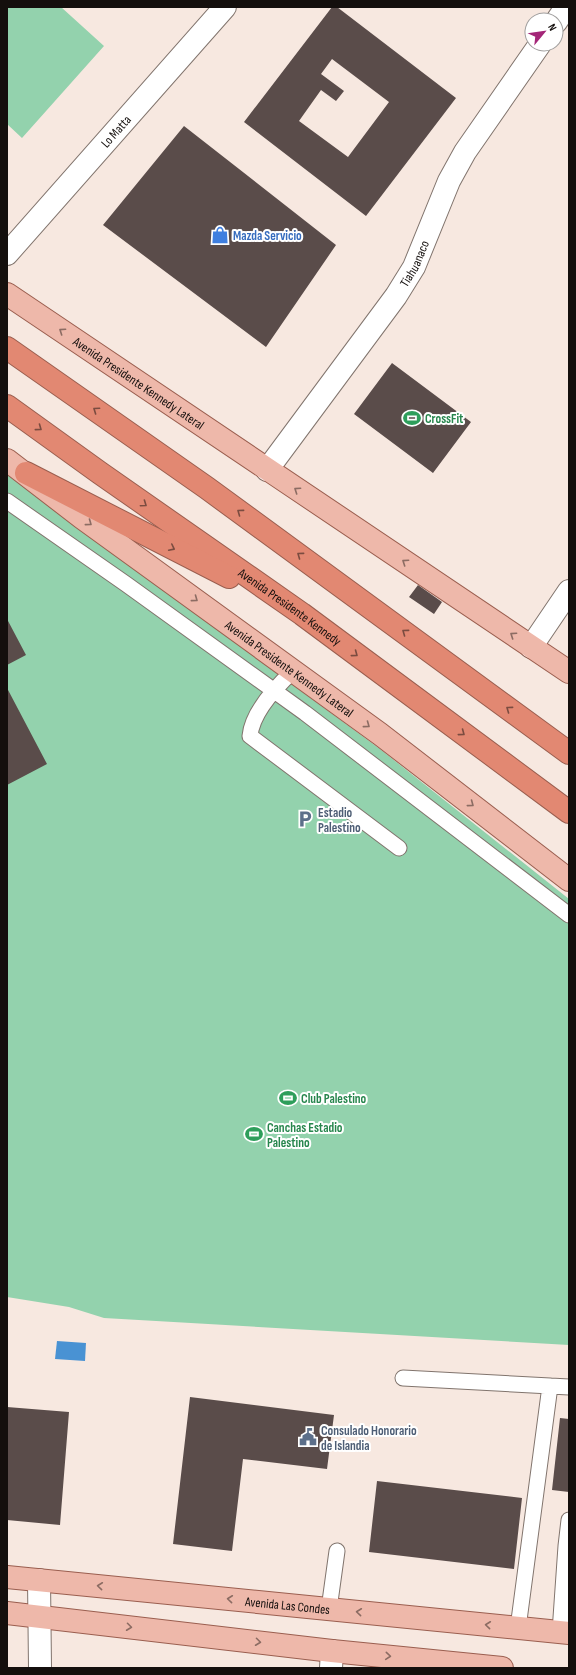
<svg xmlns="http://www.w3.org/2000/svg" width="576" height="1675" font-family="'Sofia Sans Condensed',sans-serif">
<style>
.green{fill:#93d2ad}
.water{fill:#4992d3}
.building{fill:#5a4c4a;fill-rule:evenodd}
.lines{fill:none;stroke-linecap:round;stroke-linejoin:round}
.lane-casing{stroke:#81746d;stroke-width:17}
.street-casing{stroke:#81746d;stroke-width:24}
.primary-casing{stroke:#9a5e4f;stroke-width:24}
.highway-casing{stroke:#9a5e4f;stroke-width:24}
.lane{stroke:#fff;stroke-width:15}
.street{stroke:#fff;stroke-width:22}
.primary{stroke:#eeb8aa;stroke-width:22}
.highway{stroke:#e28872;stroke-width:22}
.oneway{stroke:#8c6c63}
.oneway2{stroke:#7b4c40}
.labels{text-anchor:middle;stroke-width:4;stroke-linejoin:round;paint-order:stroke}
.street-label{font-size:13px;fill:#140f0d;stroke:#fff}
.shop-label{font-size:13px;font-weight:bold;fill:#366cbe;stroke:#fff;text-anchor:start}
.leisure-label{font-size:13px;font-weight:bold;fill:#27864d;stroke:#fff;text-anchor:start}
.service-label{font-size:13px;font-weight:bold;fill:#4e5e75;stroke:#fff;text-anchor:start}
</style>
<rect width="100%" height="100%" fill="#f7e8e0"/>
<path class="green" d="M7 7H61L104 46 22 138 7 124Z
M7 472 82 530 380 749 569 899V1345L104 1318 69 1307 7 1297Z"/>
<path class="water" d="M57 1341 86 1343 85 1361 55 1359Z"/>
<path class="building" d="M332 7H337L456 98 366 216 244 122ZM332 59 389 102 348 157 299 121 321 90 336 101 344 91 321 74Z
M184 126 336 245 266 347 103 225Z
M392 363 471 422 433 473 354 414Z
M418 585 442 602 434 614 409 597Z
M7 619 26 655 7 665Z
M7 688 47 764 7 785Z
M190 1397 334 1415 327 1469 243 1459 232 1551 173 1544Z
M7 1407 69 1412 60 1525 7 1520Z
M560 1418 569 1419V1492L552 1490Z
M377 1481 522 1498 514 1569 369 1552Z"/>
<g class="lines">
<g class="lane-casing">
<path id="lane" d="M7 501 126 584 305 713 569 915
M293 671C276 687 252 712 250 736L399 848
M403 1378 569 1387
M329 1609 337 1551
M518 1628 550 1386
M560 1632 566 1546 569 1520"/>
</g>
<g class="street-casing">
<g id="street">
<path d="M556 22 566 7"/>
<path id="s1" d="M7 254 225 7"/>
<path id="s2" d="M267 470 396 296 414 267 449 181 465 152 540 44"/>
<path d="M531 647 569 591"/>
<path d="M39 1580 40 1668"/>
<path d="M331 1668 332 1651"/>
</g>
</g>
<g class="primary-casing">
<g id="primary">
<path id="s3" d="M7 294 569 672"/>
<path id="s4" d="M7 460 81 517 380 734 569 880"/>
<path id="s5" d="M7 1577 569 1633"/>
<path d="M7 1613 332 1651 502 1668"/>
</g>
</g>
<g class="highway-casing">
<g id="highway">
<path d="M7 348 207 488 569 753"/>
<path id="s6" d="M7 406 100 473 302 614 569 812"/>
<path d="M26 473 229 577"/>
</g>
</g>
<use href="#lane" class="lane"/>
<use href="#street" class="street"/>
<use href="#primary" class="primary"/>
<use href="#highway" class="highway"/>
</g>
<defs><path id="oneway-chevron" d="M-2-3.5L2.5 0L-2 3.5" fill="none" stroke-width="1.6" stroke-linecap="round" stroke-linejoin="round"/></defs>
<g class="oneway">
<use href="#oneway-chevron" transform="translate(62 331) rotate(-146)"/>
<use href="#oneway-chevron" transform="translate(297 490) rotate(-146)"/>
<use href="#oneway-chevron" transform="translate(89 523) rotate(36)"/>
<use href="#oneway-chevron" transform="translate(405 562) rotate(-146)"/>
<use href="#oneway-chevron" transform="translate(195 599) rotate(36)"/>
<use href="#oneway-chevron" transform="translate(513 635) rotate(-146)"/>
<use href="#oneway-chevron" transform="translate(367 725) rotate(36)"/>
<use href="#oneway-chevron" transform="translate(471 804) rotate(37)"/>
<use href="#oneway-chevron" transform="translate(100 1586) rotate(-174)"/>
<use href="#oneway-chevron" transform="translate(230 1599) rotate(-174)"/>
<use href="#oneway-chevron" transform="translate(359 1612) rotate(-174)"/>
<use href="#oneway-chevron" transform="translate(488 1625) rotate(-174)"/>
<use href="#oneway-chevron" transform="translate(129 1627) rotate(7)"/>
<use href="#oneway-chevron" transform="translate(258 1642) rotate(7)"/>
<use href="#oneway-chevron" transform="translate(388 1656) rotate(5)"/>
</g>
<g class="oneway2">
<use href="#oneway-chevron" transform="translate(96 410) rotate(-145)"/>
<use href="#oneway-chevron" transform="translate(39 428) rotate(36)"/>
<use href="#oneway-chevron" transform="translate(144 504) rotate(35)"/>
<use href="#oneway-chevron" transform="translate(240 512) rotate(-144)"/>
<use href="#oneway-chevron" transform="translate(172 548) rotate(27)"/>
<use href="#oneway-chevron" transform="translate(300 555) rotate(-144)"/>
<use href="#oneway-chevron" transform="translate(405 632) rotate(-144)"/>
<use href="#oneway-chevron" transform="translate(355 654) rotate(37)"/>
<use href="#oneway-chevron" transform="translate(509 709) rotate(-144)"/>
<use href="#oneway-chevron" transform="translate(462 733) rotate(37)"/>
</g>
<defs>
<g id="shop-bare" transform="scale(1.38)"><path d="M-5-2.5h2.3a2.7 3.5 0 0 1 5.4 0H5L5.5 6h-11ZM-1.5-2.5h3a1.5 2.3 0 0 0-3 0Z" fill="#3f7fe0" stroke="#fff" stroke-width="2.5" paint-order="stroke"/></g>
<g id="stadium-bare" transform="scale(1.38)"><path d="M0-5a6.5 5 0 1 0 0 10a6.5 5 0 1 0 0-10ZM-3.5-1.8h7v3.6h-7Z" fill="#2e9e5b" stroke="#fff" stroke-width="2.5" paint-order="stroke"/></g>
<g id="parking-bare" transform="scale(1.38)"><path d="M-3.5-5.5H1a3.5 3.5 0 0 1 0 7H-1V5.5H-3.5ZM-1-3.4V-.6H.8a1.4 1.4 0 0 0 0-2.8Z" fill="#5c6f8a" stroke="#fff" stroke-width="2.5" paint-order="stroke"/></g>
<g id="civic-bare" transform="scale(1.38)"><path d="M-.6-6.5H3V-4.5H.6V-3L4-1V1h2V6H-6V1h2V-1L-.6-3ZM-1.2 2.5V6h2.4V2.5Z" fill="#5c6f8a" stroke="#fff" stroke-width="2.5" paint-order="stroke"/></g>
</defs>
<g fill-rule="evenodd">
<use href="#shop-bare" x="220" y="235"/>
<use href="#stadium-bare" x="412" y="418"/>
<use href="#parking-bare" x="305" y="819"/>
<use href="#stadium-bare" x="288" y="1098"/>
<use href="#stadium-bare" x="254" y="1134"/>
<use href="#civic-bare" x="308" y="1437"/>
</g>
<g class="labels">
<g class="street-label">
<text dy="5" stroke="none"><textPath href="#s1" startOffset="164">Lo Matta</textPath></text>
<text dy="5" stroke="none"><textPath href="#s2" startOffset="254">Tiahuanaco</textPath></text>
<text dy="5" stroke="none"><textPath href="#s3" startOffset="159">Avenida Presidente Kennedy Lateral</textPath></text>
<text dy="5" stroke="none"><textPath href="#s6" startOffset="347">Avenida Presidente Kennedy</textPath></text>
<text dy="5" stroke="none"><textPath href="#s4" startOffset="351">Avenida Presidente Kennedy Lateral</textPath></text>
<text dy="5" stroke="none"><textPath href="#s5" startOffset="282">Avenida Las Condes</textPath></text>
</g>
<g class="shop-label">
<text x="233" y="240">Mazda Servicio</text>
</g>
<g class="leisure-label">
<text x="425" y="423">CrossFit</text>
<text x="301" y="1103">Club Palestino</text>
<text x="267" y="1132">Canchas Estadio<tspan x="267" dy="15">Palestino</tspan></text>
</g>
<g class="service-label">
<text x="318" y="817">Estadio<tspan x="318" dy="15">Palestino</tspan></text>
<text x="321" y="1435">Consulado Honorario<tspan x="321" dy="15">de Islandia</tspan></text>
</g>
</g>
<rect width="576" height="1675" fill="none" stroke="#140f0d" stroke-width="16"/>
<g transform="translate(544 32) rotate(61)"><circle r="19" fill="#ffffff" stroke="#a19f9e"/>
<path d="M0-3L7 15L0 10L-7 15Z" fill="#a42678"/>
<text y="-6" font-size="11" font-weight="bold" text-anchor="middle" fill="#140f0d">N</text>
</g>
</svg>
